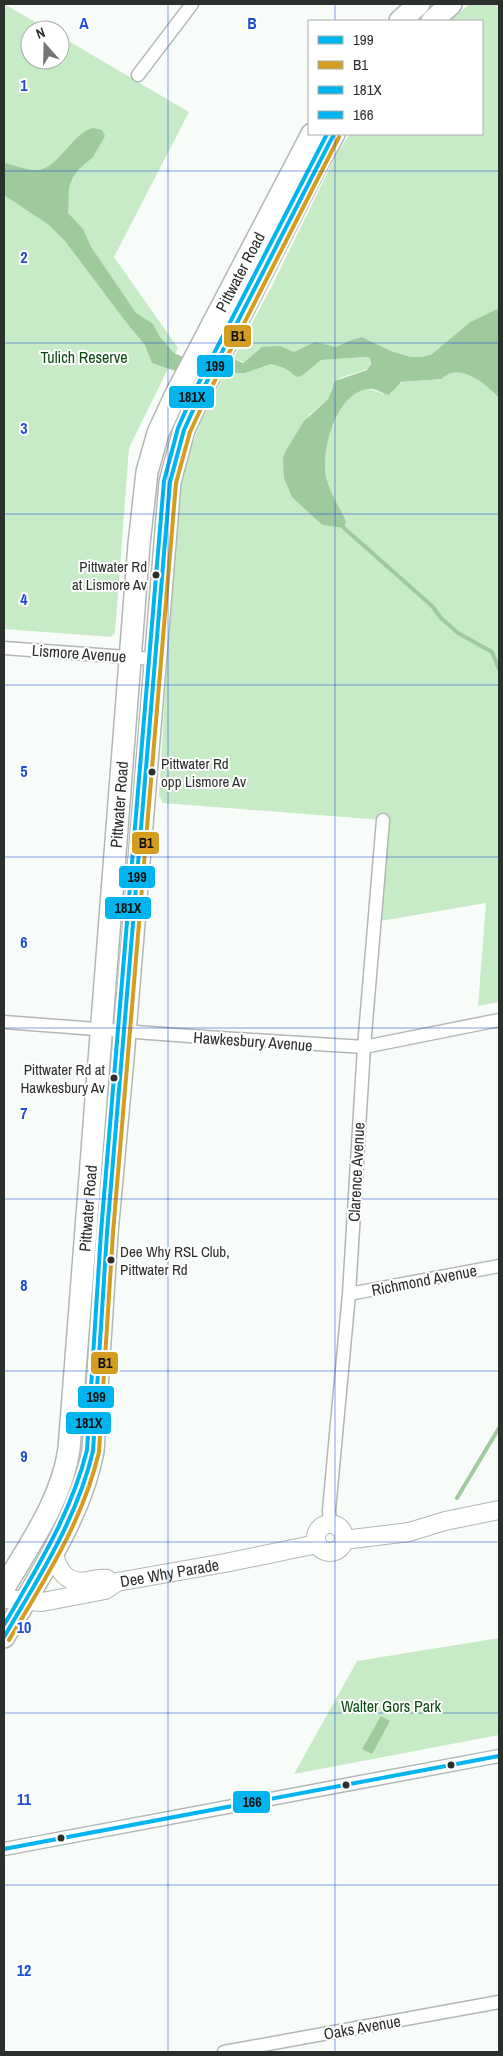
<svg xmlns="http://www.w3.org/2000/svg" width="503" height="2056" font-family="'Archivo Narrow',sans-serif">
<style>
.green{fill:#c8ebc7}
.water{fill:#9eca9e}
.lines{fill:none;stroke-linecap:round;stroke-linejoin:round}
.stream{stroke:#9eca9e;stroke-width:4}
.minor-casing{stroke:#b3b7b3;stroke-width:15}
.secondary-casing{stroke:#b3b7b3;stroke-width:20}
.trunk-casing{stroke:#b3b7b3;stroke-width:24}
.minor{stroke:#fefffe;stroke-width:12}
.secondary{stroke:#fefffe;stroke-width:18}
.trunk{stroke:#fefffe;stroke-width:21}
.bus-1-casing{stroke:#fff;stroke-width:8}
.bus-2-casing{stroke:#fff;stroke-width:8}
.bus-3-casing{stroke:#fff;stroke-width:8}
.bus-4-casing{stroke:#fff;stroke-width:8}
.bus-1{stroke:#00b5ef;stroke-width:4}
.bus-2{stroke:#d59d1f;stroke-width:4}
.bus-3{stroke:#00b5ef;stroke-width:4}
.bus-4{stroke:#00b5ef;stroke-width:4}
.grid{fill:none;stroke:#1d4ed8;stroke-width:1;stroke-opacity:0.55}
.bus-dot{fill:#2c302c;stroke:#fff;stroke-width:2}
.labels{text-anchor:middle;stroke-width:4;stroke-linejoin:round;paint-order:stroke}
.bus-label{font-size:15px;fill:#2c302c;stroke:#fff;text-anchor:end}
.street-label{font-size:16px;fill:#2c302c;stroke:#fff}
.park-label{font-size:16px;fill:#094b0f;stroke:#fff}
.grid-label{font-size:16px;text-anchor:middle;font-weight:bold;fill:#1d4ed8;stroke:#fff;stroke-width:4;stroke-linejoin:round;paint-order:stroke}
.line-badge{stroke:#fff;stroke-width:2}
.pale-badge-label{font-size:14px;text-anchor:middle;font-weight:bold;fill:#111}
</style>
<rect width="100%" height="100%" fill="#f8fcf8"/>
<path class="green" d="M4 4 49 30H30V60H60V36L189 112 114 257 178 348 129 448 115 633 111 637 4 629Z
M470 4H499V308L470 322 432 354 422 357H411L391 351 362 337 348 341 336 347 329 346 294 352 262 347 244 362 233 359 274 282 337 153 350 134H482V21H449Z
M366 357 370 358V368L340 378 332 387 328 399 310 414 295 437 344 528 346 521C339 506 328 492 326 475 322 452 334 402 358 392 373 385 380 396 391 394 393 390 395 386 398 384 402 381 435 380 442 379 460 361 487 384 499 398V1002L478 1006 486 903 375 922 383 820 163 803 159 796 172 574 180 484 186 461 202 419 226 372 245 373 271 364 284 368 290 373 303 375 321 360Z
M499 1638V1735L294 1774 357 1661Z"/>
<path class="water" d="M93 128 102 130 105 136 93 157 79 169 73 177 69 187 68 213 83 229 91 247 136 313 153 324 160 337 174 353 183 357 203 360 229 357 243 363 262 347 280 346 294 352 315 342 336 347 348 341 362 337 391 351 411 357H422L432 354 470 322 499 308V398C487 385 460 361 442 379L401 382 389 395C383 394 378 389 371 389 337 389 321 449 326 476 329 492 339 506 346 521L344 528 323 525 319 522 292 497 284 478 283 459 285 452 304 421 328 399 335 381 367 370 371 364 370 358 366 357 321 360 303 375 297 377 284 368 271 364 245 373H231L221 370 198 374 178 372 152 363 145 345 126 322 65 241 49 225 4 195V163C14 165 28 171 38 170 59 168 72 133 93 128Z
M381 1716 390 1721 372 1754 362 1749Z"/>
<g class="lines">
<path class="stream" d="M344 528 432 606 441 618 458 633 492 652 499 669
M457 1498 499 1428"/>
<g class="minor-casing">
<path id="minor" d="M138 75 192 4
M4 648 154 659
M4 1022 189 1036 364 1047 499 1020
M349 1294 499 1266
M330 1524 329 1510 349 1294 364 1047 383 820
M4 1849 499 1756
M224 2052 499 2002"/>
</g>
<g class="secondary-casing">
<g id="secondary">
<circle cx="330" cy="1538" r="14"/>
<path d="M344 1540 409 1532 445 1521 499 1510"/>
<path d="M53 1551C57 1569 66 1585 87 1581 94 1580 100 1578 107 1579"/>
<path id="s1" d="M4 1599 42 1602 105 1590 117 1582 225 1563 317 1544"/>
</g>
</g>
<g class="trunk-casing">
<g id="trunk">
<path d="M400 21 419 4"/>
<path d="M432 21 451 4"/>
<path id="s2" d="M4 1588C29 1545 62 1500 69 1449L139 544 147 472 158 433 176 394 312 134"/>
<path d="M4 1637C37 1579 81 1517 93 1451L107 1233 123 1058 170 482 184 430 199 397 317 164 334 134"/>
</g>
</g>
<use href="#minor" class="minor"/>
<use href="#secondary" class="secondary"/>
<use href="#trunk" class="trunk"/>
<g class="bus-1-casing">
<path id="bus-1" d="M4 1637C39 1577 77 1519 93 1451L107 1233 170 482 184 430 199 397 334 134"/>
</g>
<g class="bus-2-casing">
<path id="bus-2" d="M9 1640C45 1579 83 1521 99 1452L113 1233 176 483 190 432 205 400 339 137"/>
</g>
<g class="bus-3-casing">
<path id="bus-3" d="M4 1625C37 1568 71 1514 87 1450L101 1232 164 481 178 428 193 394 327 134"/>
</g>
<g class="bus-4-casing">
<path id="bus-4" d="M4 1849 499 1756"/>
</g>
<use href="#bus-1" class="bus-1"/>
<use href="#bus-2" class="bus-2"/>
<use href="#bus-3" class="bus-3"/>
<use href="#bus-4" class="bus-4"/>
</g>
<path class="grid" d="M168 4V2052M335 4V21M335 134V2052M4 171H499M4 343H499M4 514H499M4 685H499M4 857H499M4 1028H499M4 1199H499M4 1371H499M4 1542H499M4 1713H499M4 1885H499"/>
<g class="bus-dot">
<circle cx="156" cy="575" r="4.5"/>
<circle cx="152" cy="772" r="4.5"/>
<circle cx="114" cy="1078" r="4.5"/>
<circle cx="111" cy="1260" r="4.5"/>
<circle cx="451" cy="1765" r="4.5"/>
<circle cx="346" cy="1785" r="4.5"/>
<circle cx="61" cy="1838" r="4.5"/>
</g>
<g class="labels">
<g class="bus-label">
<text x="147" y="572">Pittwater Rd<tspan x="147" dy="18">at Lismore Av</tspan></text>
<text x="161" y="769" text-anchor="start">Pittwater Rd<tspan x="161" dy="18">opp Lismore Av</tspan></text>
<text x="105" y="1075">Pittwater Rd at<tspan x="105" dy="18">Hawkesbury Av</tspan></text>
<text x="120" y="1257" text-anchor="start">Dee Why RSL Club,<tspan x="120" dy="18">Pittwater Rd</tspan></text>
</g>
<g class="street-label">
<text dy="6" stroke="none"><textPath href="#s2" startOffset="1356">Pittwater Road</textPath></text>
<text transform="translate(79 653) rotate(4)" y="6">Lismore Avenue</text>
<text dy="6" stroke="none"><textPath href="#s2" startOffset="801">Pittwater Road</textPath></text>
<text transform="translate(253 1041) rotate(4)" y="6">Hawkesbury Avenue</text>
<text transform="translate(356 1172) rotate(-87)" y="6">Clarence Avenue</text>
<text dy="6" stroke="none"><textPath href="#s2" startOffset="396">Pittwater Road</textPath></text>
<text transform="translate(424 1280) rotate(-11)" y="6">Richmond Avenue</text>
<text dy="6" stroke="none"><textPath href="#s1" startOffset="170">Dee Why Parade</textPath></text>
<text transform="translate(362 2027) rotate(-10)" y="6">Oaks Avenue</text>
</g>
<g class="park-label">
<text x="84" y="363">Tulich Reserve</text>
<text x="391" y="1712">Walter Gors Park</text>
</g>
</g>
<g class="grid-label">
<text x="84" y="29">A</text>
<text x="252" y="29">B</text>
<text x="24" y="91">1</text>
<text x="24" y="263">2</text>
<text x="24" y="434">3</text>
<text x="24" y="605">4</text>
<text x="24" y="777">5</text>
<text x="24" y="948">6</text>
<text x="24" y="1119">7</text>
<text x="24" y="1291">8</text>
<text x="24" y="1462">9</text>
<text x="24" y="1633">10</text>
<text x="24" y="1805">11</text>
<text x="24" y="1976">12</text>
</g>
<g class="line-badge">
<rect x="223" y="324" width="29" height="24" rx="5" fill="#d59d1f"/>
<rect x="196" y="354" width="38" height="24" rx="5" fill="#00b5ef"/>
<rect x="168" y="385" width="47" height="24" rx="5" fill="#00b5ef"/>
<rect x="131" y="831" width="29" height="24" rx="5" fill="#d59d1f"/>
<rect x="118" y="865" width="38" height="24" rx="5" fill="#00b5ef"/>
<rect x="104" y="896" width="48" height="24" rx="5" fill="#00b5ef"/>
<rect x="90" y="1351" width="29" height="24" rx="5" fill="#d59d1f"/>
<rect x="77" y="1385" width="38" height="24" rx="5" fill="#00b5ef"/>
<rect x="65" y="1411" width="47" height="24" rx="5" fill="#00b5ef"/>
<rect x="232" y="1790" width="39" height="24" rx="5" fill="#00b5ef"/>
</g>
<g class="pale-badge-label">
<text x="238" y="341">B1</text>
<text x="215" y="371">199</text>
<text x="192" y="402">181X</text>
<text x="146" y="848">B1</text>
<text x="137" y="882">199</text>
<text x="128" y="913">181X</text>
<text x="105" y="1368">B1</text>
<text x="96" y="1402">199</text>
<text x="89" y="1428">181X</text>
<text x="252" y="1807">166</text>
</g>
<rect width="503" height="2056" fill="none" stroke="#2c302c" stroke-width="10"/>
<rect x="308" y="20" width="175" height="115" fill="#ffffff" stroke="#abacab"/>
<rect x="318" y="36" width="25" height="8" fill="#00b5ef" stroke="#abacab"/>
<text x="353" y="45" font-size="15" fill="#2c302c">199</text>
<rect x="318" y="61" width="25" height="8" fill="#d59d1f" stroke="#abacab"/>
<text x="353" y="70" font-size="15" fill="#2c302c">B1</text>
<rect x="318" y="86" width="25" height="8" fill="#00b5ef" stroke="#abacab"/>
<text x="353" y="95" font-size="15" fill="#2c302c">181X</text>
<rect x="318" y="111" width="25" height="8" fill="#00b5ef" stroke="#abacab"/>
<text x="353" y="120" font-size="15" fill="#2c302c">166</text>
<g transform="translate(45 45) rotate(340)"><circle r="24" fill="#ffffff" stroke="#abacab"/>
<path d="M0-4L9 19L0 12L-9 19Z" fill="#737773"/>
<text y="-8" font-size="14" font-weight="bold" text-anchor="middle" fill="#2c302c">N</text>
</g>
</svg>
